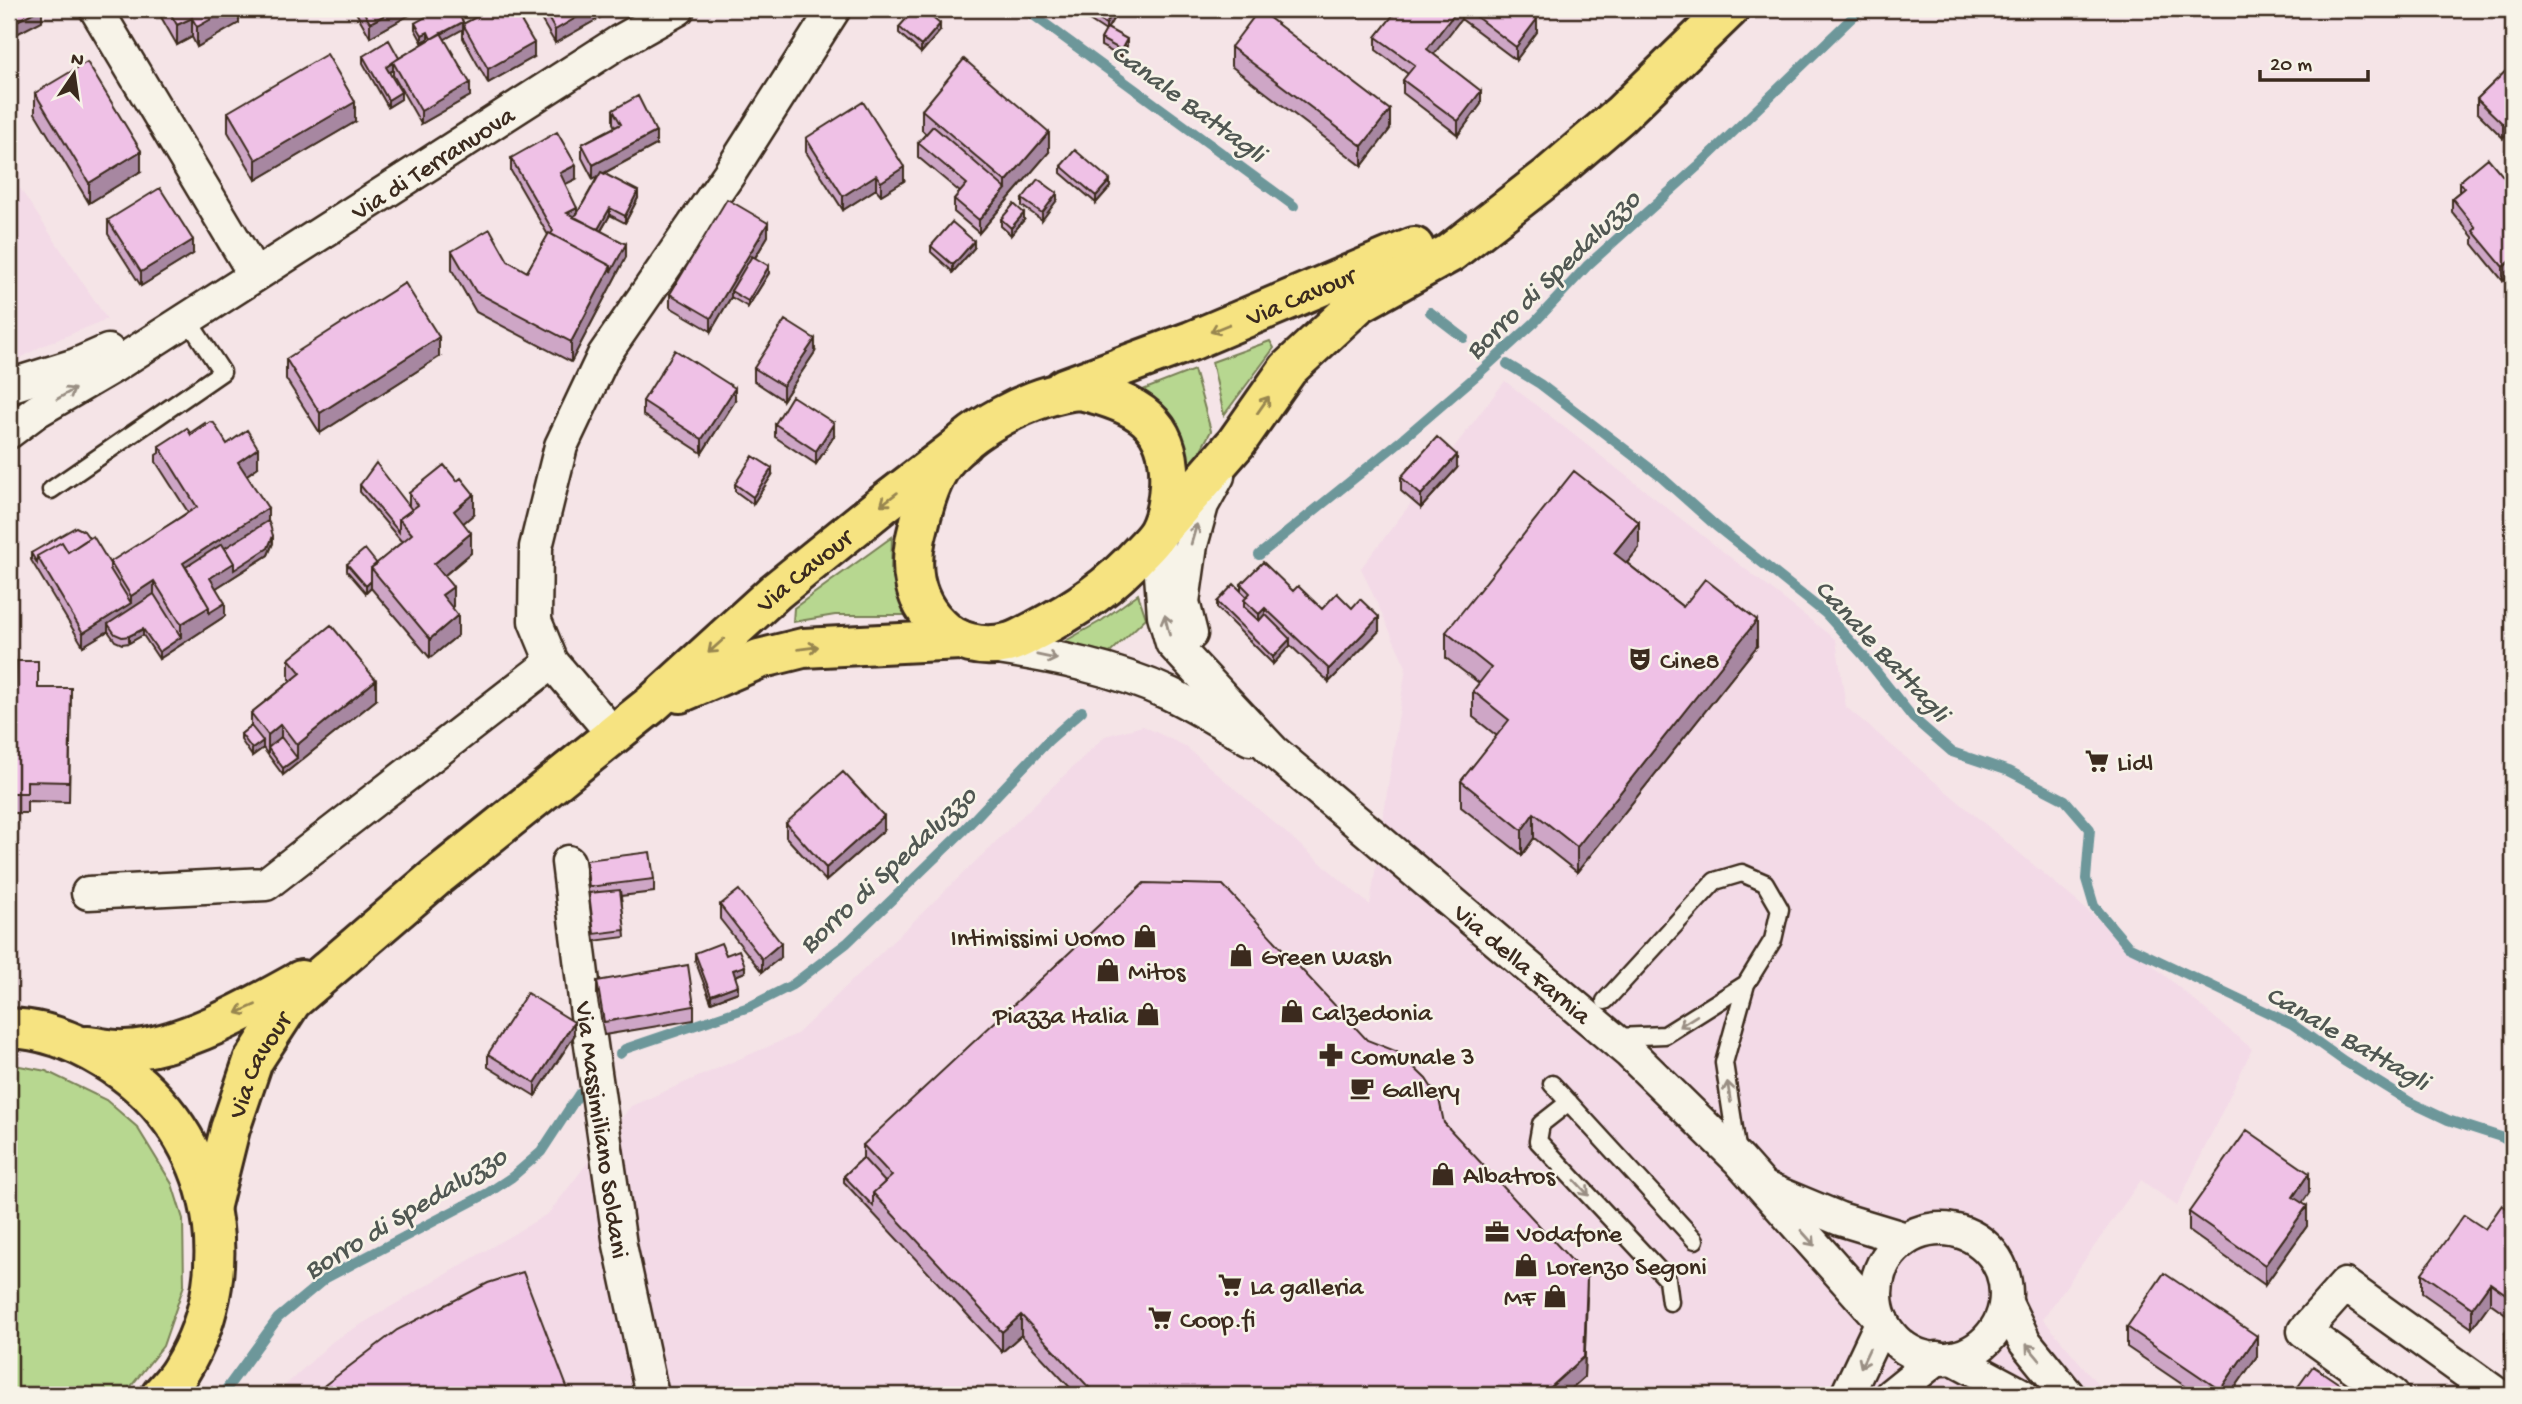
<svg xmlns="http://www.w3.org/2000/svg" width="2522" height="1404" font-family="'Gochi Hand',sans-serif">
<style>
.built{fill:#f3dae7}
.green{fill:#b7d790;stroke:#798057;stroke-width:2}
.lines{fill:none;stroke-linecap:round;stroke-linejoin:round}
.stream{stroke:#6d979a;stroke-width:10}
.service-casing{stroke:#3b2a1e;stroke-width:21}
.minor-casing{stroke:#3b2a1e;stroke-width:37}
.primary-casing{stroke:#3b2a1e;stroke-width:44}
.service{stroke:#f7f3e8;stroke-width:16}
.minor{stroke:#f7f3e8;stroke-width:32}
.primary{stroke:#f6e381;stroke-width:38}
.wall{fill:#cea6c6;stroke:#3b2a1e;stroke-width:2}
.shaded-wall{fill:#a787a1;stroke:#3b2a1e;stroke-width:2}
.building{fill:#efc1e6;stroke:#3b2a1e;stroke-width:2}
.oneway{stroke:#988650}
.oneway2{stroke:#998e83}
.labels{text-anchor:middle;stroke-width:5;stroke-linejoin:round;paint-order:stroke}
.street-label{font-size:26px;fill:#3b2a1e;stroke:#f7f3e8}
.poi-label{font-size:26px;fill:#3b2a1e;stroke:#f7f3e8;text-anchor:start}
.water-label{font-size:28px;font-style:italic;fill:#505752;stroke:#f7f3e8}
</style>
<rect width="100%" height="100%" fill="#f5e4e7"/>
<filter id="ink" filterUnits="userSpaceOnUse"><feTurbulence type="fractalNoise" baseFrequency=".0143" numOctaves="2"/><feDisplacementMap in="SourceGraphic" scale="14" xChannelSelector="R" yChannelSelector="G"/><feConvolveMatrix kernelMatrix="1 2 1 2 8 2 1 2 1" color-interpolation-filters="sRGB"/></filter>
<g filter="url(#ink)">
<path class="built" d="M9 172 107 319 40 347 9 365Z
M1505 381 1836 640 1846 707 2252 1049 2177 1206 2141 1180 2043 1319 2101 1388 2112 1395H844L836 1385 820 1395H275L333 1341 549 1213 631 1106 797 1034 1105 736 1143 726 1185 746 1370 905 1406 667 1361 568Z"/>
<path class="green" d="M1270 341 1274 348 1224 415 1212 362Z
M1194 370 1211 431 1189 472 1135 393Z
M892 537 891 572 905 615H835L793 622 794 608Z
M1138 594 1146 618 1110 653 1062 643 1101 621Z
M9 1064 46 1071 106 1100 137 1127 172 1184 183 1219 184 1285 163 1346 124 1395H9Z"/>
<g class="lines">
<path class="stream" d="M1025 9 1294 206
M1430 312 1464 338
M1507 364 1540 384 1660 476 1716 526 1825 613 1863 655 1913 718 1952 752 2009 771 2065 800 2090 829 2086 879 2094 906 2128 946 2292 1024 2344 1061 2410 1102 2448 1120 2501 1137 2513 1144
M1259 555 1398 443 1477 375 1534 323 1588 265 1698 166 1861 9
M620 1054 625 1049 749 1007 792 985 847 943 962 832 1048 741 1082 711
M222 1395 278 1318 326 1278 488 1193 512 1177 541 1152 579 1094"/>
<g class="service-casing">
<path id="service" d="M51 490 222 372 186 317
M1605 1001 1715 881 1742 873 1765 883 1780 909 1773 940 1746 984 1724 1063 1738 1154
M1616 1037 1665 1035 1746 984
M1552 1084 1695 1240
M1569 1102 1541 1124 1538 1141 1667 1279 1670 1302"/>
</g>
<g class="minor-casing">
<g id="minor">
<path d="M96 9 255 275"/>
<path d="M9 386 76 365 108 351"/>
<path id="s1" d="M9 432 37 411 114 366 619 42 678 9"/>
<path id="s2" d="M1158 534 1164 615 1172 643 1273 751 1630 1053 1739 1160 1882 1321 1847 1395"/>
<path d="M1191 634 1183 602 1191 545 1202 505 1218 476"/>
<path d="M991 647C1052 656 1114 668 1170 694 1197 707 1224 724 1250 739"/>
<path d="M613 734 552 662 535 621 536 547 561 446 604 355 729 174 834 9"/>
<path id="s3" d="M568 862 589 1031 620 1245 652 1395"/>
<path d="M88 893 266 884 552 662"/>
<path d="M1770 1190 1840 1219 1906 1239"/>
<circle cx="1941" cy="1294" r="65"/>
<path d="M2006 1303 2025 1342 2068 1395"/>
<path d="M1953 1358 2022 1395"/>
<path d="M1891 1395 1937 1358"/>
<path d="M2393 1395 2304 1331 2345 1285 2498 1395"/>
</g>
</g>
<g class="primary-casing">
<g id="primary">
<path id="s4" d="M1064 388 1191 341 1414 247"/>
<path d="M1080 390C1136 403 1173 421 1169 486 1168 502 1166 517 1158 532 1154 539 1147 546 1141 552 1111 586 1076 609 1036 630 1027 634 1017 641 1007 643 982 649 956 643 939 625 914 601 909 570 916 537 922 513 927 489 940 468 965 429 1036 393 1080 390Z"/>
<path d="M1161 529 1236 443 1288 369 1358 304 1450 253 1549 176 1620 115 1729 9"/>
<path d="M680 693 759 659 803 648 960 640"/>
<path d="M9 1028C42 1029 76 1042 104 1059 212 1123 247 1263 181 1370 176 1379 168 1387 161 1395"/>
<path d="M87 1046C99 1047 112 1051 125 1050 181 1048 253 1007 301 980"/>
<path id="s5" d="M211 1205 230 1129 253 1061 292 1001 434 879 652 704 776 591 881 506 963 443"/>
</g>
</g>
<use href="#service" class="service"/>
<use href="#minor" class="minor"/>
<use href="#primary" class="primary"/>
</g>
<path class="wall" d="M161 9H239V23L197 47 192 37 177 45 161 17Z
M354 9H420L370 37Z
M535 9H603V16L555 43Z
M1080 9H1118V11L1107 29 1127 46 1121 57 1101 46V39L1106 31 1080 14Z
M1398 9H1524L1537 32 1516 60 1461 19 1433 54 1481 104 1458 135 1403 93V80L1408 74 1376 50V37Z
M415 23 463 29 444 39 470 96 421 124 393 75V70L389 72 401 99 388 107 363 63V56L399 58 428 41V39L422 42 415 29Z
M463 24 534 57 488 83 463 38Z
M899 27 940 31 921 53 899 33Z
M1231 47 1390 129 1362 166 1231 66Z
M2513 64 2503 138 2477 112V99Z
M35 93 141 171 89 203 35 113Z
M613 110 656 145 604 173 638 198 625 223 610 215 601 231 626 257 571 362 476 312 452 270V251L508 261 527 272 548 235 511 171V158L576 179 565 184 577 214 598 176 593 179 582 158V144L615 127 613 123Z
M922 110 1049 152 979 233 954 212V199L960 192 918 157V143L926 134 922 130Z
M228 112 355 122 256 180 228 132Z
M806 138 904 181 881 195 876 189 843 210 806 152Z
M1061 166 1110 187 1096 203 1061 173Z
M2459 182 2513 188V273L2503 281 2473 244V237L2452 212V198L2459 192Z
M1022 199 1057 200 1042 220 1022 206Z
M1001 219 1024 220 1011 235 1001 226Z
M108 220 193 254 141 286 108 234Z
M768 236 755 258 769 273 748 307 731 297 711 331 670 307V294Z
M931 246 974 248 953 272 931 252Z
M815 352 783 400 754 381V368Z
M439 357 320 433 286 379V359Z
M643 401H735L702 453 643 415Z
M775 424 834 436 816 464 775 437Z
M190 433 227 444 258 467 247 475 268 521 273 543 268 555 216 588 225 616 159 659 143 635 129 643 122 644 115 641 108 631 83 646 31 560V553L89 538 110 564 188 512 156 462V455L159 453V446Z
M1457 468 1421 508 1401 491V477Z
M772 475 753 504 735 491V484Z
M360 485 409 506V493L474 514 463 523 471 553 444 576 453 607H452L458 635 430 658 371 588 366 593 347 571V564H377L402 542 360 492Z
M1639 548 1627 563 1683 607 1757 646 1577 872 1534 838 1522 855 1461 807V781L1497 736 1473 717V691L1479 683 1446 658V632Z
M1241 584 1293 591 1322 609 1352 608 1379 631 1329 682 1290 645 1273 664 1217 608V602L1241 591Z
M9 650 16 663 38 688H71L69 802 27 801V813H9Z
M289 659 376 700 283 775 263 748 252 756 241 740V734L251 726V713L291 681 289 679Z
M786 823 884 830 826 881 786 837Z
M586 860 654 879V892L621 896 625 937 594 941 586 873Z
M720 905 781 957 762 972 720 919Z
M695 953 726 955 745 972 735 976 738 992 711 1002 695 960Z
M597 981 694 1006V1020L604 1035 597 995Z
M574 1036 535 1096 488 1067V1054Z
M1444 1123 1587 1297 1584 1377 1564 1395H1077L1021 1335 1002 1352 844 1182V1176L863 1158V1145Z
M2309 1193 2302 1203 2307 1226 2265 1285 2189 1231V1212Z
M2513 1213V1319L2490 1303 2472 1328 2422 1293V1273Z
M2513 1321V1358L2505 1352V1333Z
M2127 1327 2257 1356 2230 1395H2198L2127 1347Z"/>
<path class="shaded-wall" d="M40 9H42V21L9 38V25Z
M229 9H239V23L197 47V27Z
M396 9H420L370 37V23Z
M591 9H603V16L555 43V30Z
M1115 9H1118V11L1106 31V24Z
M1458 9H1461V19L1427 63V49Z
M192 18V37L177 45V25Z
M1537 19V32L1516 60V47Z
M463 22V29L431 47V40Z
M940 24V31L921 53V46Z
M428 32V39L422 42V35Z
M1127 39V46L1121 57V50Z
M534 43V57L488 83V69Z
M393 63V70L386 74V67Z
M470 83V96L421 124V111Z
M1481 91V104L1458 135V121Z
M401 92V99L388 107V100Z
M355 102V122L256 180V160Z
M1390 110V129L1362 166V146Z
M2513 114V127L2503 138V124Z
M656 132V145L593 179V165Z
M1049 132V152L979 233V220L1006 189V182Z
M141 151V171L89 203V183Z
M576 165V179L560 187V173Z
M904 167V181L881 195V182Z
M876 175V189L843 210V196Z
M1110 180V187L1096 203V196Z
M638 191V198L625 223V216Z
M1057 193V200L1042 220V213Z
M577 208V221L567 213Z
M610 208V215L595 241V234Z
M1024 213V220L1011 235V228Z
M768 223V236L734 292 731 291V297L711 331V318Z
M193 240V254L141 286V272Z
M974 241V248L953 272V265Z
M626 244V257L571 362V342L611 266Z
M2513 259V273L2503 281V267Z
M769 266V273L748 307V301Z
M439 337V357L320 433V413Z
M815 339V352L783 400V386Z
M735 388V401L702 453V439Z
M834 423V436L816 464V451Z
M258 448V467L238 481V462Z
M1457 455V468L1421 508V495Z
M772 468V475L753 504V497Z
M474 494V514L454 531V511Z
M268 508V528L189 579 183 563Z
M1639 522V548L1614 579V553Z
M471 533V553L434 584V564Z
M273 536V543L268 555 210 592V578Z
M154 581V601L108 624V631L83 646V633L131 603V596Z
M371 581V588L366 593V586Z
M453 587V607L442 615V595Z
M225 603V616L159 659V652L181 637V624L209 607Z
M1265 608V621L1259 628V614Z
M458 615V635L430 658V639Z
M1379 617V631L1329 682V669Z
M1757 620V646L1577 872V847Z
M143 629V635L129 643V636Z
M1290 639V646L1273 664V657Z
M376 680V700L283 775V768L297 758V745Z
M281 724V744L268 748V755V735Z
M263 741V748L252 756V749Z
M1534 813V838L1522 855V830Z
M884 816V830L826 881V868Z
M781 943V957L762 972V959Z
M745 966V972L733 977V970Z
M738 985V992L711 1002V995Z
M574 1022V1036L535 1096V1083Z
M2309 1173V1193L2293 1217V1197Z
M2307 1206V1226L2265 1285V1265Z
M1587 1277 1584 1377 1564 1395H1542Z
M2490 1283V1303L2472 1328V1308Z
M1021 1315V1335L1002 1352V1332Z
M2257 1336V1356L2230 1395H2220V1390Z"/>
<path class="building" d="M9 9H40L9 25Z
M168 9H229L197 27 192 18 177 25Z
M362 9H396L370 23Z
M440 9H456L463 22 431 39 428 32 422 35 415 23Z
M491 9H514L534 43 488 69 463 24Z
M543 9H591L555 30Z
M915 9H922L940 24 921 46 899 27Z
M1082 9H1115L1106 24Z
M1398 9H1458L1427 49 1481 91 1458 121 1403 80 1415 65 1376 37Z
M1466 9H1524L1537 19 1516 47Z
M1259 10 1390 110 1362 146 1231 47Z
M1107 28 1127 39 1121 50 1101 39Z
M441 33 470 83 421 111 393 62Z
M389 40 399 58 386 67 401 92 388 100 363 56Z
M327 54 355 102 256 160 228 112Z
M964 59 1049 132 1006 182 922 110Z
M87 62 141 151 89 183 35 93Z
M2513 64V114L2503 124 2477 99Z
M638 96 656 132 593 165 582 144 621 124 613 110Z
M863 102 904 167 881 182 876 175 843 196 806 138Z
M933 126 1006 189 979 220 954 199 967 184 918 143Z
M557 132 576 165 560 173 577 208 567 213 626 244 611 272V266L551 234 553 231 511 158Z
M1075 150 1110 180 1096 196 1061 166Z
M2488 158 2513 188V259L2503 267 2473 231 2476 228 2452 198 2464 188 2459 182Z
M601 172 638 191 625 216 610 208 598 229 573 217 577 214Z
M1038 179 1057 193 1042 213 1022 199Z
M160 188 193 240 141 272 108 220Z
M727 199 768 223 711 318 670 294Z
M1014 204 1024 213 1011 228 1001 219Z
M952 222 974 241 953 265 931 246Z
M490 229 508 261 527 272 549 233 611 266 571 342 476 292 452 251Z
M752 256 769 266 748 301 731 291Z
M405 283 439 337 320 413 286 359Z
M785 320 815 339 783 386 754 368Z
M675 350 735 388 702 439 643 401Z
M792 396 834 423 816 451 775 424Z
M210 422 214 423 227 444 247 430 258 448 238 462 268 508 183 563 209 607 181 624 154 581 131 596 110 562 197 507 159 446 187 428 191 435Z
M205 423 206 425 191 435 190 433Z
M1437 437 1457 455 1421 495 1401 477Z
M753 456 772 468 753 497 735 484Z
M376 463 412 510 399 519V532L360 485Z
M444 465 457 481 461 478 474 494 454 511 471 533 434 564 453 587 442 595 458 615 430 639 371 568 412 534 399 519 418 505 409 493Z
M1574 471 1639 522 1614 553 1683 607 1705 579 1757 620 1577 847 1534 813 1522 830 1461 781 1509 720 1473 691 1491 668 1446 632Z
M268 521 270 525 273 536 268 548 234 570V563L225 548Z
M76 527 84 531 89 538 68 552 62 542 37 556V563L31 553Z
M93 536 110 564V569L131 603 83 633 37 556 62 542 68 552Z
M222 544 234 563 210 578 225 603 209 613V607L186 567Z
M365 549 377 564 371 568V581L366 586 347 564Z
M1263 562 1293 591 1298 586 1322 609 1337 593 1352 608 1360 599 1379 617 1329 669 1265 608 1259 614 1244 600 1250 593 1241 584Z
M1234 584 1247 597 1244 600V607L1259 621 1265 614 1290 639 1273 657 1217 602Z
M154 594 181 637 159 652 143 629 129 636 122 637 115 634 108 624Z
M331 625 376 680 297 745 281 724 268 735 251 713 301 673 289 659Z
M9 650 14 655 16 663V688H9Z
M17 661H38V688H71L69 782 27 781V793H9V688H16Z
M251 726 263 741 252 749 241 734Z
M281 737 297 758 283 768 268 748Z
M843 772 884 816 826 868 786 823Z
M650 852 654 879 589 887 586 860Z
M1144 883 1223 885 1367 1040 1398 1052 1426 1079 1439 1099 1444 1123 1587 1277 1584 1357 1542 1395H1096L1021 1315 1002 1332 873 1193 892 1176 863 1145Z
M620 890 625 930 594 934 589 893Z
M739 890 781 943 762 959 720 905Z
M721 943 726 955 739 950 745 966 733 970 738 985 711 995 695 953Z
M688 965 694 1006 604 1022 597 981Z
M527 993 574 1022 535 1083 488 1054Z
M2247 1130 2309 1173 2293 1197 2307 1206 2265 1265 2189 1212Z
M863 1158 885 1182 873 1193V1206L844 1176Z
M2502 1205 2513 1213V1299L2490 1283 2472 1308 2422 1273 2464 1215 2485 1229Z
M523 1272 570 1395H316L325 1385 397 1330 488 1283Z
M2164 1273 2257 1336 2220 1390 2127 1327Z
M2513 1321V1338L2505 1333Z
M2313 1366 2356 1395H2292Z"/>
<defs><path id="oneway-shaft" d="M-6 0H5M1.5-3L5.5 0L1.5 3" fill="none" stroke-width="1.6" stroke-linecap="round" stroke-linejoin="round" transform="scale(1.75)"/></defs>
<g class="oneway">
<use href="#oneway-shaft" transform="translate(1220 328) rotate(158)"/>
<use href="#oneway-shaft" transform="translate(1263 405) rotate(-55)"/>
<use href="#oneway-shaft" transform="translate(889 499) rotate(143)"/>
<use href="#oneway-shaft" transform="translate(716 646) rotate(138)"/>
<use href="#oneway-shaft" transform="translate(808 648) rotate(-7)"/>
<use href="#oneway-shaft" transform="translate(246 1009) rotate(156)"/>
</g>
<g class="oneway2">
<use href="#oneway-shaft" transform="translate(66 394) rotate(-30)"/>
<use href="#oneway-shaft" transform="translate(1194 534) rotate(-74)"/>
<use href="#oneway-shaft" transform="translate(1167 625) rotate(-104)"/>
<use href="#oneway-shaft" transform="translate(1047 657) rotate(12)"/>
<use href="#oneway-shaft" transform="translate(1688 1021) rotate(148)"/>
<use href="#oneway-shaft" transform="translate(1729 1092) rotate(-99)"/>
<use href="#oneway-shaft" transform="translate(1582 1188) rotate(47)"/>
<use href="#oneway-shaft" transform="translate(1808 1238) rotate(48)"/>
<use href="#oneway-shaft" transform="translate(2033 1352) rotate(-130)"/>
<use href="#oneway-shaft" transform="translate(1865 1358) rotate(115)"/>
</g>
</g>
<defs>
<g id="theatre-bare" transform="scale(1.89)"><path d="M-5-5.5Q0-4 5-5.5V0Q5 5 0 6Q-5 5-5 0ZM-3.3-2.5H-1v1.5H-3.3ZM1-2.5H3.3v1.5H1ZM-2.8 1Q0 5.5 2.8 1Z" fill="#3b2a1e" stroke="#f7f3e8" stroke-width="2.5" paint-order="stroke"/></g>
<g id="supermarket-bare" transform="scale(1.89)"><path d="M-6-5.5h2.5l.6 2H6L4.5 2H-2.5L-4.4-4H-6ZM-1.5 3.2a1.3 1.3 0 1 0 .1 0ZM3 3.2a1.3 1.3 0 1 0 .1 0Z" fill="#3b2a1e" stroke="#f7f3e8" stroke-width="2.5" paint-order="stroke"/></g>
<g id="shop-bare" transform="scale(1.89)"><path d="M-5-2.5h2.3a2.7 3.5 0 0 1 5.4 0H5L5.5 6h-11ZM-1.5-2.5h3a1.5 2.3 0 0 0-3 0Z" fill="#3b2a1e" stroke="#f7f3e8" stroke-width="2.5" paint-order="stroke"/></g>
<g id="pharmacy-bare" transform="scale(1.89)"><path d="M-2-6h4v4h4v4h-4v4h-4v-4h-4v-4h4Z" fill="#3b2a1e" stroke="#f7f3e8" stroke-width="2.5" paint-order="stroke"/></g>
<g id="cafe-bare" transform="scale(1.89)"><path d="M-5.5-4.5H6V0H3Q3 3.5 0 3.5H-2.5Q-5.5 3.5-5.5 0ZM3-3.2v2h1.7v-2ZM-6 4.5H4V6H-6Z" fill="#3b2a1e" stroke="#f7f3e8" stroke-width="2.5" paint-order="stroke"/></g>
<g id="office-bare" transform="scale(1.89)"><path d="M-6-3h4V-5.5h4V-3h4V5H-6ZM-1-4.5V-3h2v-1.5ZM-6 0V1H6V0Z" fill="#3b2a1e" stroke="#f7f3e8" stroke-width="2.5" paint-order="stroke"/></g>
</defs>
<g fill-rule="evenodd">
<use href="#theatre-bare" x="1640" y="659"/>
<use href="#supermarket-bare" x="2097" y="761"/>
<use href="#shop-bare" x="1145" y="936"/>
<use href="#shop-bare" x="1241" y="955"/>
<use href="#shop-bare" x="1108" y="970"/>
<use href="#shop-bare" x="1292" y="1011"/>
<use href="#shop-bare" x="1148" y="1014"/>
<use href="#pharmacy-bare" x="1331" y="1055"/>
<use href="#cafe-bare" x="1362" y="1088"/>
<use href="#shop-bare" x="1443" y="1174"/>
<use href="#office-bare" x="1497" y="1232"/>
<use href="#shop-bare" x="1526" y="1265"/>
<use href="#supermarket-bare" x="1230" y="1285"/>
<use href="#shop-bare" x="1555" y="1296"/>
<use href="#supermarket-bare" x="1160" y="1318"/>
</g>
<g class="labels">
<g class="street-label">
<text dy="9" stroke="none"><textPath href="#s1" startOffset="502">Via di Terranuova</textPath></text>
<text dy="9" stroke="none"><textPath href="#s4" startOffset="254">Via Cavour</textPath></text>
<text dy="9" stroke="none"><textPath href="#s5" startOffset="891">Via Cavour</textPath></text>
<text dy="9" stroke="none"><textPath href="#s2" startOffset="586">Via della Farnia</textPath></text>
<text dy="9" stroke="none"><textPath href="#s5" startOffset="149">Via Cavour</textPath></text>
<text dy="9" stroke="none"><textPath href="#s3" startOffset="270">Via Massimiliano Soldani</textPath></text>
</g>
<g class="poi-label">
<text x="1660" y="668">Cine8</text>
<text x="2117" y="770">Lidl</text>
<text x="1125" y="945" text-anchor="end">Intimissimi Uomo</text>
<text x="1261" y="964">Green Wash</text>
<text x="1128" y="979">Mitos</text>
<text x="1312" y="1020">Calzedonia</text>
<text x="1128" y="1023" text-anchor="end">Piazza Italia</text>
<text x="1351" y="1064">Comunale 3</text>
<text x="1382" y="1097">Gallery</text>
<text x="1463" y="1183">Albatros</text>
<text x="1517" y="1241">Vodafone</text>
<text x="1546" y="1274">Lorenzo Segoni</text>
<text x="1250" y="1294">La galleria</text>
<text x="1535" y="1305" text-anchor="end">MF</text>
<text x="1180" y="1327">Coop.fi</text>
</g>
<g class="water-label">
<text transform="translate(1190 101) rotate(36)" y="10">Canale Battagli</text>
<text transform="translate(1551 273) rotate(-44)" y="10">Borro di Spedaluzzo</text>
<text transform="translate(1884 649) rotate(47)" y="10">Canale Battagli</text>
<text transform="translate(886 868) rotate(-43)" y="10">Borro di Spedaluzzo</text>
<text transform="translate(2349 1036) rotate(30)" y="10">Canale Battagli</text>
<text transform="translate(404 1211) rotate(-31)" y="10">Borro di Spedaluzzo</text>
</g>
</g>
<rect width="2522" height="1404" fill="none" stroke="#f7f3e8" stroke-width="35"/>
<rect x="18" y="18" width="2487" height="1369" fill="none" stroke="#3b2a1e" stroke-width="2.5" filter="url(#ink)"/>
<g transform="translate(74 74) rotate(13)" stroke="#f7f3e8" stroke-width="5" paint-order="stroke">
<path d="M0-5L12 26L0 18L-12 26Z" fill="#3b2a1e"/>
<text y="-10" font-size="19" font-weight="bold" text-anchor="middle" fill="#3b2a1e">N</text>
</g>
<path d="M2260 70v10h108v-10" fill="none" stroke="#3b2a1e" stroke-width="3.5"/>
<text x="2270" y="70" font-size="21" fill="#3b2a1e" stroke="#f7f3e8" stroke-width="5" paint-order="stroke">20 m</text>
</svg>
